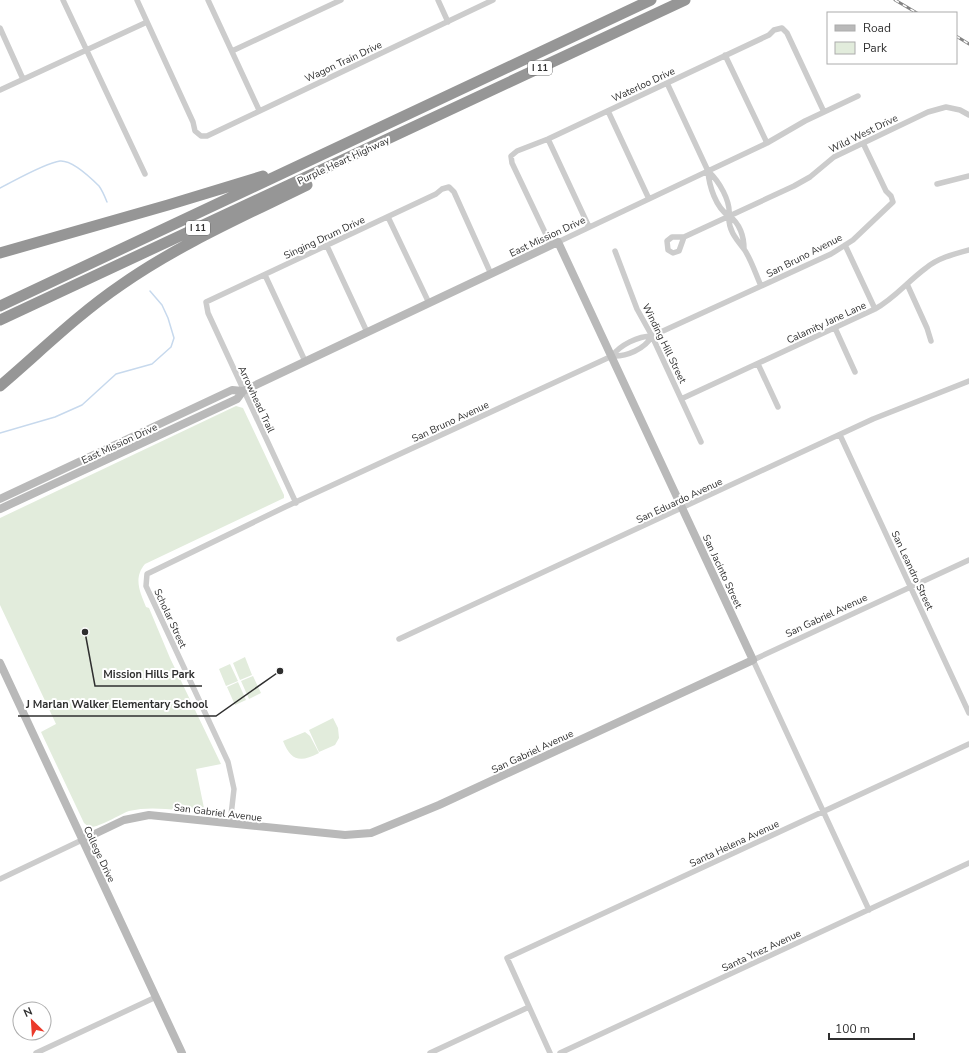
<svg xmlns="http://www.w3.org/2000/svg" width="969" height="1053" font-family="'Nunito Sans',sans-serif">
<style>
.green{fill:#e2ecdc}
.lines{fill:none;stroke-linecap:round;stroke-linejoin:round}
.stream{stroke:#c7d9ed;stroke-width:1.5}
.street{stroke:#ccc;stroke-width:5.5}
.secondary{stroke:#b9b9b9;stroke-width:8}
.highway{stroke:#969696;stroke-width:11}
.rail-casing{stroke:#848484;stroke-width:3}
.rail{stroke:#fff;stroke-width:1.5;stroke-dasharray:4.5;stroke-linecap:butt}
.labels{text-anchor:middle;stroke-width:4;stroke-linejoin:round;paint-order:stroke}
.shield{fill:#fff;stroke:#6d6d6d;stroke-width:1}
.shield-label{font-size:9px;font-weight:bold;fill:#2f2f2f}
.street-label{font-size:10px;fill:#2f2f2f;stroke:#fff}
.leader{fill:none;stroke:#2f2f2f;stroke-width:1.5}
.callout-dot{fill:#2f2f2f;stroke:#fff;stroke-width:1.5}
.callout-label{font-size:11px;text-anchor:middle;font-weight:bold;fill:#2f2f2f;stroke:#fff;stroke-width:4;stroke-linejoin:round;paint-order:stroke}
</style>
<rect width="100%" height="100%" fill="#fff"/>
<path class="green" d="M236 406 243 408 284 495V498L145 564C133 578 140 592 146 607L149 608 170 658 221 764 196 769 205 813C180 811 153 805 129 811 118 815 99 828 89 827L84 823 41 732 56 724 0 605V518Z
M245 657 252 675 240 680 233 663Z
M230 664 238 681 226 686 219 669Z
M253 676 261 693 249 699 241 681Z
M238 682 246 700 235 705 227 687Z
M333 718 338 728 339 738 335 745 319 752 309 730Z
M305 732 310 736 319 753C300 763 291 761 283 741Z"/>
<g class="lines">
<path class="stream" d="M0 188C14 181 45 163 60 161 72 160 90 177 99 186 102 190 105 197 107 202
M0 433 55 417 82 405 116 374 152 364 171 347 174 338 168 318 162 305 150 291"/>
<path class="street" d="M63 0 145 174
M137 0 193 122 195 131 201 136H207L493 0
M208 0 259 110
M438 0 448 22
M0 28 23 79
M232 51 341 0
M725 55 767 143
M667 83 708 171C709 186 716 208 729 216 728 230 736 239 744 249 751 259 756 275 761 286
M0 90 147 22
M608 111 649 199
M548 139 589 227
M708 171C719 181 731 201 729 216 740 223 744 237 744 249
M937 184 969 176
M388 217 429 303
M684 237 679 251 673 253 668 250 667 241 672 237H684L794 186 810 177 834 157 928 112 946 107 960 110 969 115
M558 242 767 143 805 121 858 96
M551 245 512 163 511 156 517 151 548 139 769 35 774 30 782 28 787 33 824 112
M845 245 875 309
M327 246 367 332
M615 251 637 309 652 336 701 442
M265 275 305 361
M907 284 927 328 931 341
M835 328 855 372
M612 356C620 345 638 336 652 336L831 254 853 240 893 202 891 196 886 191 863 143
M758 364 778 407
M681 399 875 309C894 299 908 281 926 268 938 258 954 254 969 250
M840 435 969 713
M296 503 208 313 206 302 436 194 442 189 449 187 454 192 491 274
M399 639 873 419 969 381
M230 824 234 789 228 762 146 586 147 574 285 507 612 356C626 357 645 349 652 336
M0 879 82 840
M869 910 753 660 969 560
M36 1053 156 997
M430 1053 529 1007
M550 1053 507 958 969 744
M560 1053 969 863"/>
<path class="secondary" d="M0 499 232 390 243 391
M0 509 237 399 243 391 558 242 753 660 439 805 371 833 345 835 149 815 124 820 82 840
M0 663 182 1053"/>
<path class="highway" d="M0 253 168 205 263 176
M0 306 651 0
M0 320 685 0
M0 386C40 352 77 315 121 285 178 245 244 216 307 185"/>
<g class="rail-casing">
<path id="rail" d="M895 0 917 13
M956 36 969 44"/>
</g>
<use href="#rail" class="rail"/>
</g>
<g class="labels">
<g class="shield">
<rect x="528" y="61" width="24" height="14" rx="3"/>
<rect x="186" y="221" width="24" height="14" rx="3"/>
</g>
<g class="shield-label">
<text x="540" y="71">I 11</text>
<text x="198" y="231">I 11</text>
</g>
<g class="street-label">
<text transform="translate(343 61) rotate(-25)" y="4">Wagon Train Drive</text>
<text transform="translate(643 84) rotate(-25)" y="4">Waterloo Drive</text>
<text transform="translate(863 133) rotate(-26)" y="4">Wild West Drive</text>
<text transform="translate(343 160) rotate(-25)" y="4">Purple Heart Highway</text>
<text transform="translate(547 236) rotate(-25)" y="4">East Mission Drive</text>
<text transform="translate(324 237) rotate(-25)" y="4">Singing Drum Drive</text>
<text transform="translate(804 255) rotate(-27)" y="4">San Bruno Avenue</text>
<text transform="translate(826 322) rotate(-25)" y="4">Calamity Jane Lane</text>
<text transform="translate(665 343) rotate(64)" y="4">Winding Hill Street</text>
<text transform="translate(257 399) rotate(65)" y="4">Arrowhead Trail</text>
<text transform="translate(450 421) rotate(-25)" y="4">San Bruno Avenue</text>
<text transform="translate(119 443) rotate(-25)" y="4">East Mission Drive</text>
<text transform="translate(679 500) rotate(-25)" y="4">San Eduardo Avenue</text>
<text transform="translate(913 570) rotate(65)" y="4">San Leandro Street</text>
<text transform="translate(723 571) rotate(65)" y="4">San Jacinto Street</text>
<text transform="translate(826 615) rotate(-25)" y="4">San Gabriel Avenue</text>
<text transform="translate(171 618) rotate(65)" y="4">Scholar Street</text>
<text transform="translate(532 751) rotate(-25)" y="4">San Gabriel Avenue</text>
<text transform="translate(218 812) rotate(7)" y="4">San Gabriel Avenue</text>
<text transform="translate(734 843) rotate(-25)" y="4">Santa Helena Avenue</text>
<text transform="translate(100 854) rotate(65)" y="4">College Drive</text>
<text transform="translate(761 950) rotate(-25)" y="4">Santa Ynez Avenue</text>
</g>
</g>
<path class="leader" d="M85 632L95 686H202M280 671L216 716H18"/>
<g class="callout-dot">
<circle cx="85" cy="632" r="4"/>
<circle cx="280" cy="671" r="4"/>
</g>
<g class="callout-label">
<text x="149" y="678">Mission Hills Park</text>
<text x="117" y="708">J Marlan Walker Elementary School</text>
</g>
<rect x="827" y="12" width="130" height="52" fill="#ffffff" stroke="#acacac"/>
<rect x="835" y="25" width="20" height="6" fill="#b9b9b9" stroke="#acacac"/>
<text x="863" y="32" font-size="12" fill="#2f2f2f">Road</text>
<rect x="835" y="42" width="20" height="12" fill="#e2ecdc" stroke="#acacac"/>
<text x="863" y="52" font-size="12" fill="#2f2f2f">Park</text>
<g transform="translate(32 1021) rotate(335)"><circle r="19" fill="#ffffff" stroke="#acacac"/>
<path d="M0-3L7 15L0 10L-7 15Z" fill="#eb3a2b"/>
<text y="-6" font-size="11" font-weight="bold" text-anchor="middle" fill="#2f2f2f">N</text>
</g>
<path d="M829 1033v6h85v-6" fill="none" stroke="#2f2f2f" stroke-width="2"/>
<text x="835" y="1033" font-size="12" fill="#2f2f2f" stroke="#ffffff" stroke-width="3" paint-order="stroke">100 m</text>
</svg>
